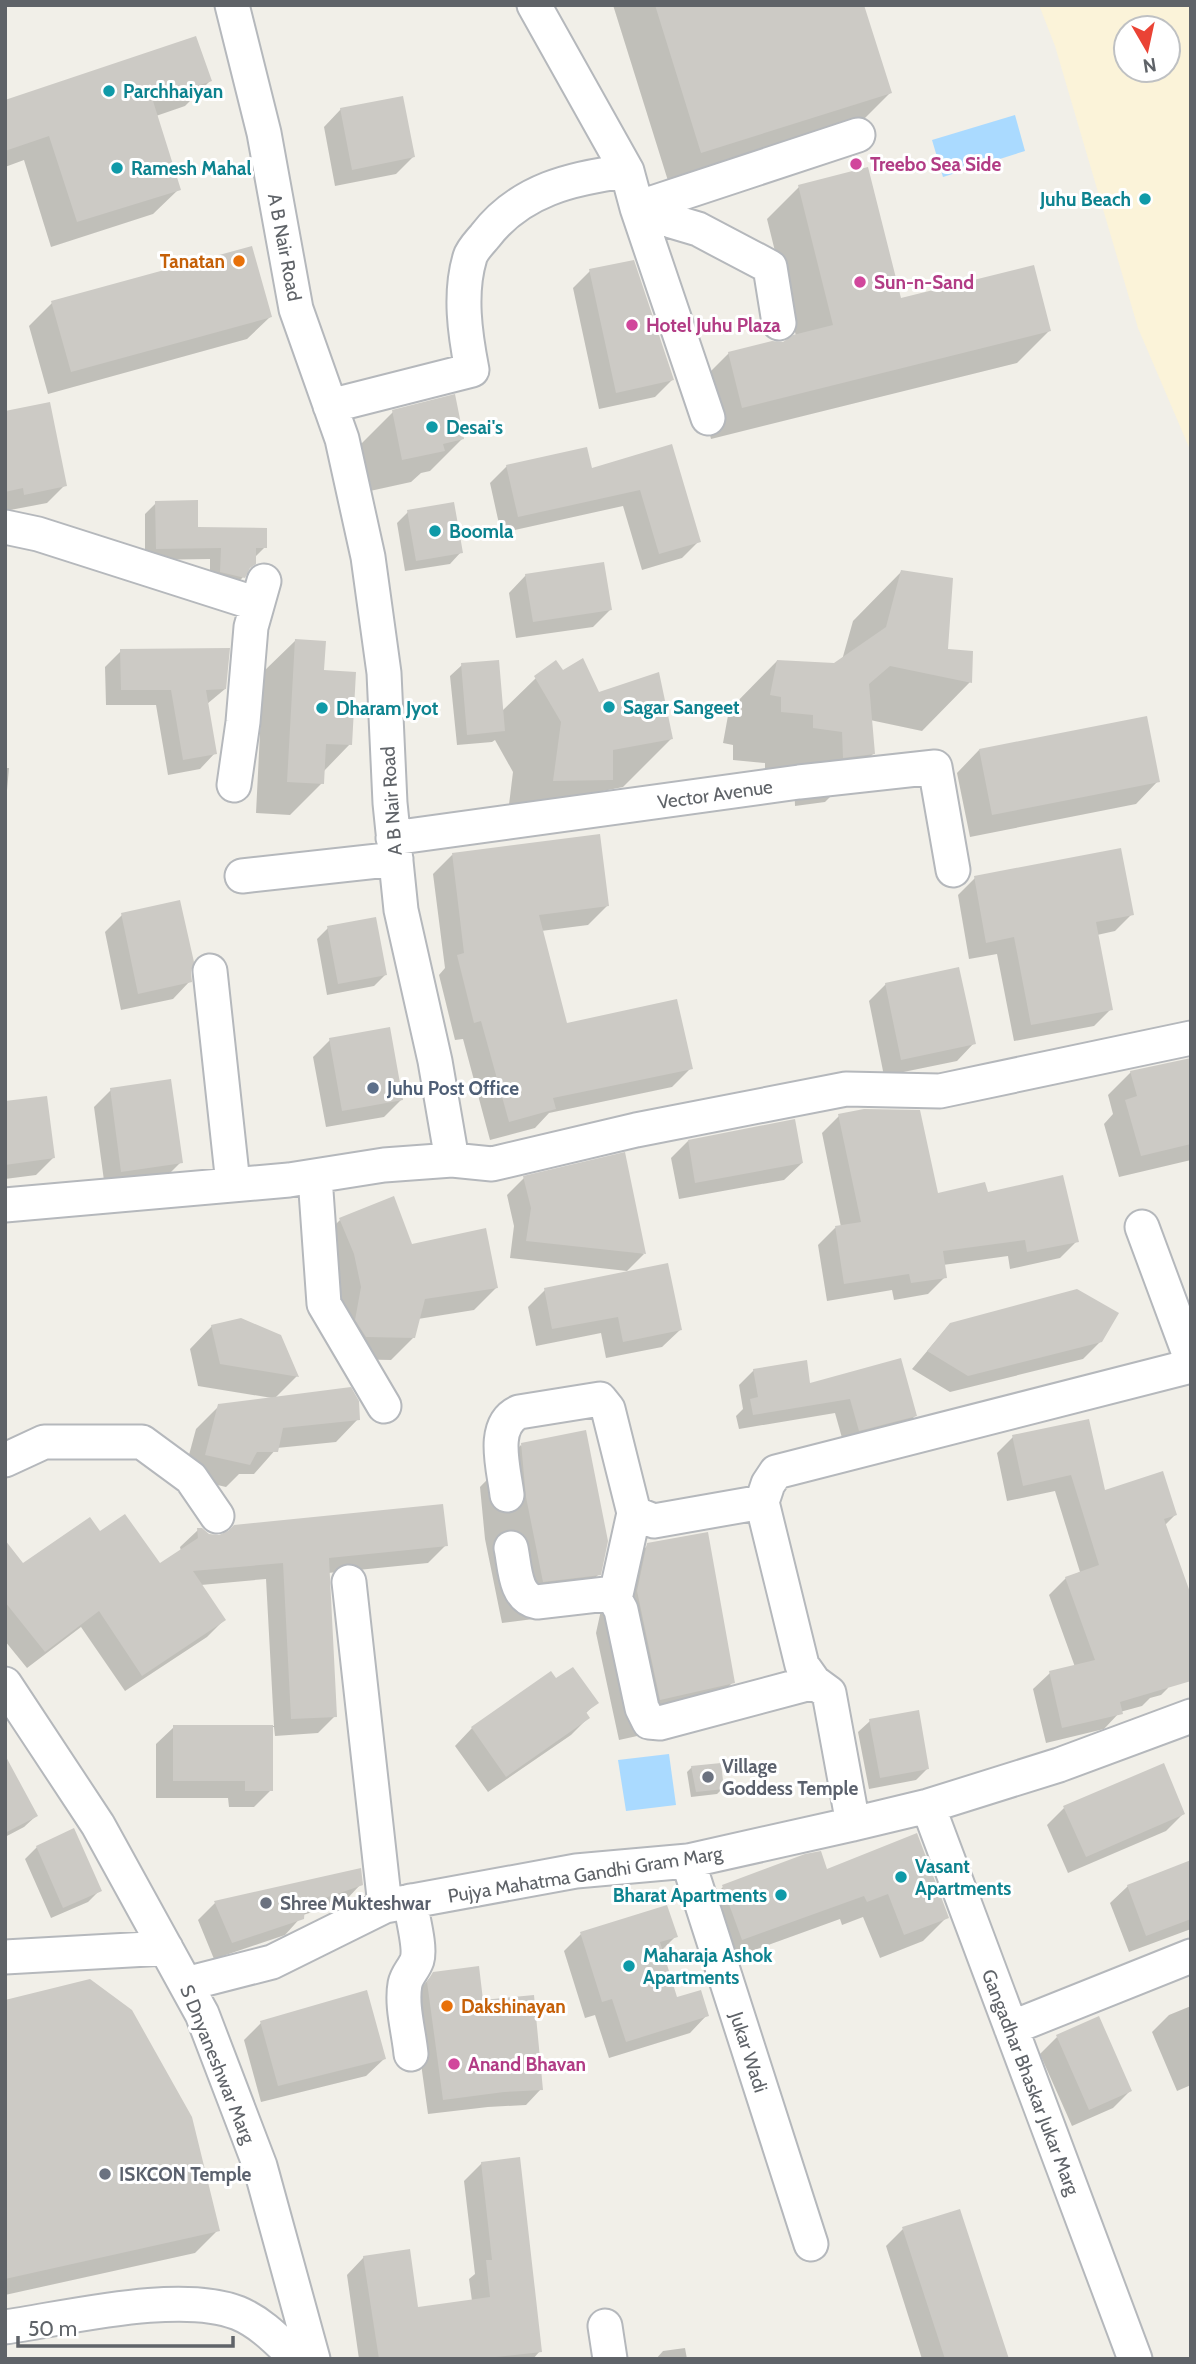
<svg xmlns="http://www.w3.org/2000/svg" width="1196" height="2364" font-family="Cabin,sans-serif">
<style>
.sand{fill:#fbf3d9;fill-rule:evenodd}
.water{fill:#aadaff}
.shadow{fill:#0003}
.building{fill:#cccac5}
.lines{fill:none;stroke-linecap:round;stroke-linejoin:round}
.minor-casing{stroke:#b5b8bc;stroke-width:37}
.minor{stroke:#fff;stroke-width:33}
.culture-dot{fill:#0f9aa8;stroke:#fff;stroke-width:2.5}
.hotel-dot{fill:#d1479c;stroke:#fff;stroke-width:2.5}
.food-dot{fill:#e8710a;stroke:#fff;stroke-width:2.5}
.service-dot{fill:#5c6f8a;stroke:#fff;stroke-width:2.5}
.worship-dot{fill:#6b7280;stroke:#fff;stroke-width:2.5}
.labels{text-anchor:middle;stroke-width:6;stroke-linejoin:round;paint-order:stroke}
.culture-label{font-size:19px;font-weight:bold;fill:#0d838f;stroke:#fff;text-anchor:start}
.hotel-label{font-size:19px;font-weight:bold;fill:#b23c85;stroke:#fff;text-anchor:start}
.street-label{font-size:19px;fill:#5f6368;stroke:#fff}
.food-label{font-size:19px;font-weight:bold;fill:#c56008;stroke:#fff;text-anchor:end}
.service-label{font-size:19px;font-weight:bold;fill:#4e5e75;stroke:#fff;text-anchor:start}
.worship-label{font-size:19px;font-weight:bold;fill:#5b616d;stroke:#fff;text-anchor:start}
</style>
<rect width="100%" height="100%" fill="#f1efe8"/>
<path class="sand" d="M1039 5H1191V452L1138 328 1055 46ZM1126 28H1168V70H1126Z"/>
<path class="water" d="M1015 115 1025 151 943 177 932 140Z
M669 1754 676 1805 626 1811 618 1760Z"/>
<path class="shadow" d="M613 5H862L890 93 858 125 669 184Z
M210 81 185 106 156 116 179 189 153 214 51 247 24 160 5 167V102Z
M341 109 413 157 396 174 335 186 324 127Z
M799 187 900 300 1049 331 1017 363 711 439 697 385 729 353 783 344 796 336 767 219Z
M590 271 672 380 655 397 599 409 573 288Z
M52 303 270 317 247 339 48 394 29 326Z
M393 412 462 439 430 471 421 473 411 482 370 491 361 444Z
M5 413 65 485 47 503 5 511Z
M671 446 699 541 682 558 642 570 623 506 501 533 490 483 507 466 591 470Z
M156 503 196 528 265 547 254 558 243 577 232 589 210 583V559L145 560V514Z
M408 512 461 552 450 564 405 571 397 523Z
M901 572 946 651 970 682 922 731 870 720 873 754 825 802 795 806 794 780 765 776V763L733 760V745L723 743 729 710 777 661 835 665 842 660 853 621Z
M526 575 610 610 593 627 516 638 509 593Z
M295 641 323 672 350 744 323 772 322 783 290 815 256 813 263 672Z
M121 651 225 689 207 704 215 753 200 769 168 775 156 705H106L105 667Z
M462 665 502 711 536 678 598 694 671 739 623 787 598 792 562 828 506 829 513 772 495 740 492 742 457 745 450 676Z
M979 750 1158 781 1136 804 970 837 957 773Z
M5 768H9L5 813Z
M452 855 607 906 588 925 541 931 565 1025 691 1068 672 1087 549 1113 535 1128 490 1140 463 1039 455 1040 439 975 445 968 433 874Z
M975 878 1132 914 1115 931 1097 935 1111 1009 1094 1026 1014 1041 997 954 969 959 958 895Z
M122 915 190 981 173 999 121 1010 105 932Z
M328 928 385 975 374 986 327 995 317 939Z
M886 984 974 1043 957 1061 884 1076 869 1001Z
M330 1040 401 1100 384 1117 326 1127 313 1057Z
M1191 1060V1160L1119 1177 1104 1124 1113 1114 1108 1095 1131 1072Z
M111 1090 181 1162 164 1179 105 1188 94 1107Z
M5 1103 54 1157 36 1175 5 1179Z
M839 1116 936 1195 986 1194 1077 1241 1060 1258 1010 1269 1008 1256 943 1265 945 1277 928 1294 894 1300 892 1290 827 1301 818 1245 835 1228 841 1227 822 1133Z
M688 1141 802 1163 784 1180 679 1199 671 1158Z
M524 1178 644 1254 627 1271 510 1258 514 1226 507 1195Z
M340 1220 411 1246 497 1287 474 1310 418 1319 414 1337 391 1360 343 1359 318 1242Z
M545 1290 680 1330 662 1347 606 1358 601 1333 536 1346 528 1307Z
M950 1324 1101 1341 1083 1359 950 1392 912 1369Z
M212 1326 297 1376 274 1399 358 1419 336 1442 277 1448 254 1474H239L226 1487 183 1477 196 1429 219 1406 272 1398 198 1386 190 1349Z
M754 1370 809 1385 915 1416 900 1431 844 1445 835 1413 739 1429 736 1416 743 1409 739 1385Z
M1013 1437 1103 1492 1175 1515 1164 1526 1168 1688 1161 1695 1150 1698 1142 1706 1120 1712 1104 1729 1046 1743 1033 1689 1050 1673 1075 1667 1049 1595 1066 1578 1080 1572 1055 1491 1007 1501 997 1453Z
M521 1445 599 1574 557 1616 502 1623 485 1539 480 1487Z
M198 1530 209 1535 446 1545 428 1563 328 1573 335 1716 318 1733 275 1736 274 1727H271V1790L254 1807H229L228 1798H156V1744L174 1727 274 1726 266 1579 201 1585 224 1620 207 1637 125 1691 81 1627 27 1668 5 1641V1543L23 1565 100 1533 159 1565 181 1551 180 1547Z
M648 1545 733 1682 692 1724 619 1740 596 1633 606 1587Z
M550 1673 556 1681 596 1703 585 1714 588 1718 571 1735 488 1792 455 1746 472 1728Z
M870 1721 927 1769 916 1780 869 1789 858 1732Z
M692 1767 722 1789 717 1794 691 1797 687 1772Z
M5 1775 36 1816 24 1827 5 1837Z
M1064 1808 1183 1814 1166 1831 1068 1873 1047 1825Z
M916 1835 947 1917 923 1941 880 1958 863 1917 842 1925 840 1919 718 1963 699 1911 723 1887 826 1871Z
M37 1847 100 1890 88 1902 51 1918 25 1859Z
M1191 1862V1929L1129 1952 1110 1903 1128 1886Z
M361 1884 344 1902 303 1915 285 1935 214 1959 198 1920 215 1903Z
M581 1934 676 1936 661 1951 676 1999 707 2015 690 2033 609 2058 595 2015 585 2018 564 1951Z
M433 1974 482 2002 541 2089 526 2105 488 2107 428 2114 412 1999Z
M5 2002 218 2230 195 2253 5 2295Z
M1191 2006V2085L1177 2091 1152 2032 1169 2015Z
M261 2023 384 2059 366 2076 261 2102 244 2040Z
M1057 2037 1130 2091 1113 2108 1072 2126 1040 2054Z
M482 2163 540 2351 533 2359H359L347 2275 364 2257 417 2309 472 2301 469 2279 475 2274 464 2181Z
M903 2229 1007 2359H922L886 2246Z
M685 2348 687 2359H656L663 2351Z"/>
<path class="building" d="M655 5H864L892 93 701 153Z
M196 36 212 81 153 101 181 190 77 222 49 136 5 151V100Z
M403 96 415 157 352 170 340 108Z
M868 167 901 298 1034 265 1051 331 742 408 728 352 772 341 783 342 793 335 833 325 798 185Z
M252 246 272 317 71 372 51 301Z
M634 260 674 380 616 393 589 269Z
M455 394 464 439 443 444 445 451 402 460 392 410Z
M50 402 67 486 24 495 23 488 5 492V411Z
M672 444 701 542 659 554 640 490 518 517 506 465 587 447 592 468Z
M198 500V527L267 528V548H256V564L250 568 245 578 220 572 221 548 156 549 155 501Z
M454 502 463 553 416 561 407 510Z
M604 562 612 610 533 622 525 574Z
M901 570 953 578 948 649 973 651 972 683 890 666 869 684 875 754 843 758 842 732 813 728V715L781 712V697L770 695 777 660 834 663 886 627Z
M295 639 326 641 324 670 356 672 352 745 326 744 324 784 287 782Z
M230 648 226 689 206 690 217 754 183 760 171 690H121L120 649Z
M583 658 599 692 659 672 673 739 613 750V780L553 781 561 722 534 676 556 660 563 670Z
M499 660 505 731 467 735 461 663Z
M1147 716 1160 782 992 815 979 749Z
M600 834 609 906 539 915 567 1023 677 999 693 1069 553 1098 556 1109 509 1122 481 1021 474 1023 457 955 464 953 452 853Z
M1121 848 1134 915 1096 922 1113 1010 1031 1025 1014 937 986 943 974 876Z
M180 900 194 962 191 972 192 982 138 994 121 913Z
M376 917 387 975 338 984 327 926Z
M959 967 976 1044 901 1060 885 983Z
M390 1027 403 1100 342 1111 329 1038Z
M1191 1058V1144L1141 1156 1125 1100 1137 1096 1130 1071Z
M171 1079 183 1163 121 1172 110 1088Z
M47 1096 55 1158 5 1165V1101Z
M864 1109 920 1110 938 1193 985 1182 988 1192 1063 1175 1079 1242 1027 1252 1025 1240 943 1251 947 1278 911 1283 909 1274 844 1284 835 1226 861 1222 838 1114Z
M795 1119 803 1163 695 1183 688 1140Z
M625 1152 646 1254 526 1241 531 1208 523 1176Z
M394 1196 412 1244 486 1228 498 1288 425 1299 415 1338 366 1337 355 1320 361 1287 354 1254 339 1218Z
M668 1263 682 1330 623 1342 618 1317 552 1329 544 1288Z
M1077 1289 1119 1313 1102 1342 968 1376 927 1351 950 1323Z
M241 1318 281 1335 299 1377 220 1364 211 1325Z
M901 1358 917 1416 859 1431 850 1399 753 1415 750 1399 758 1397 753 1369 807 1360 810 1383Z
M351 1387 359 1401 360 1420 283 1428 278 1452H257L250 1465 205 1455 218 1404Z
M1089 1419 1105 1490 1163 1471 1177 1515 1164 1519 1191 1595V1681L1120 1702 1123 1714 1062 1728 1049 1671 1095 1660 1065 1577 1099 1565 1071 1475 1023 1486 1012 1435Z
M586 1430 608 1541 601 1575 543 1582 526 1497 521 1443Z
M443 1504 448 1546 329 1558 337 1717 291 1719 283 1563 193 1571 226 1620 142 1676 99 1611 45 1652 5 1602V1540L23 1563 90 1517 100 1531 125 1514 160 1563 198 1538 197 1528H202L209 1534 219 1535 228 1531 234 1525Z
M708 1532 735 1683 660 1700 637 1591 647 1543Z
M573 1667 599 1703 586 1712 590 1718 506 1777 471 1727 551 1671 556 1678Z
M919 1710 929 1769 880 1778 869 1719Z
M173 1725H273V1791H245V1781H173Z
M5 1755 38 1816 5 1833Z
M721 1763 724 1789 696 1792 691 1766Z
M1164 1763 1185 1814 1086 1857 1063 1806Z
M74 1828 102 1891 63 1908 36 1846Z
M917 1833 949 1918 904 1935 888 1894 867 1902 864 1896 742 1940 722 1885 805 1854 821 1851 827 1869Z
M1191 1860V1919L1146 1936 1127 1885Z
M361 1868 363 1885 305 1905 304 1919 232 1943 214 1901Z
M667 1905 678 1937 660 1942 677 1997 701 1990 709 2016 626 2042 612 1999 602 2002 580 1932Z
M479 1966 483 2000 534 1995 543 2090 504 2092 443 2100 427 1982 433 1972Z
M90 1979 132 2010 192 2117 220 2231 5 2279V2000Z
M367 1990 386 2059 278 2086 260 2021Z
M1099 2016 1132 2091 1089 2110 1056 2035Z
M520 2157 542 2352 478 2359H379L363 2256 410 2249 418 2307 490 2297 486 2260H492L481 2162Z
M960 2209 1009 2359H945L902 2227Z"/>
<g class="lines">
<g class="minor-casing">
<path id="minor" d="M534 5 627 171 637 208 708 418
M663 200 671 221 698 229 770 267 779 323
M637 208 858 135
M330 406 472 370C465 334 459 293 470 257 472 250 480 242 485 236 520 190 572 178 627 171
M5 527 38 534 257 604
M234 785 243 722 251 627 264 581
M393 838 799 782 935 767 953 870
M242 876 396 859
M210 971 233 1184
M452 1160 492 1164 636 1130 846 1089 940 1091 1191 1038
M315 1177 324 1304 384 1406
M5 1205 289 1180 384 1165 452 1160 435 1061 401 910 390 803 384 673 368 557 342 439 296 309 264 133 232 5
M1142 1227 1191 1359
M5 1460 44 1442H142L191 1478 217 1516
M507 1495C504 1469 490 1425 519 1412L600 1399 608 1409 634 1513 654 1521 762 1502 802 1665 814 1682 829 1693 853 1824
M762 1502 768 1484 776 1472 1191 1366
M511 1548C515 1566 514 1598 537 1602L606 1594 615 1599 621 1610 642 1708 649 1722 660 1723 814 1682
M349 1582 385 1906
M615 1599 634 1513
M5 1684 98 1825 202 2014 260 2166 313 2359
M928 1806 1135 2359
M688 1861 811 2244
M410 1901C412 1916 421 1947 417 1960 414 1969 407 1974 405 1984 401 2006 409 2032 411 2054
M5 1957 166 1948
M186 1984 272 1962 385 1906 576 1871 688 1861 853 1824 928 1806 1059 1765 1191 1716
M1011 2028 1191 1956
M605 2326 610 2359
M5 2327C68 2318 180 2290 238 2313 262 2323 279 2342 297 2359"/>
</g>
<use href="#minor" class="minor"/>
</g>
<g class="culture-dot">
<circle cx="109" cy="91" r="7"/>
<circle cx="117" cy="168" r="7"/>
<circle cx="1145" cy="199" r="7"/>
<circle cx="432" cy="427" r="7"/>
<circle cx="435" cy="531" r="7"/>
<circle cx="609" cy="707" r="7"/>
<circle cx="322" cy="708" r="7"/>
<circle cx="901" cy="1877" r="7"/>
<circle cx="781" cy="1895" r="7"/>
<circle cx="629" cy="1966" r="7"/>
</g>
<g class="hotel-dot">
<circle cx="856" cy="164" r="7"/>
<circle cx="860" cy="282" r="7"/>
<circle cx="632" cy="325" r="7"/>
<circle cx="454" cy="2064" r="7"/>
</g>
<g class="food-dot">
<circle cx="239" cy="261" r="7"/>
<circle cx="447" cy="2006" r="7"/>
</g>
<circle class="service-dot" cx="373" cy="1088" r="7"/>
<g class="worship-dot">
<circle cx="708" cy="1777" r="7"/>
<circle cx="266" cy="1903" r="7"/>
<circle cx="105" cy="2174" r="7"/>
</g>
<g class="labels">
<g class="culture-label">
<text x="123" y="98">Parchhaiyan</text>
<text x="131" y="175">Ramesh Mahal</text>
<text x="1131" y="206" text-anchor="end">Juhu Beach</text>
<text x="446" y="434">Desai's</text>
<text x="449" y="538">Boomla</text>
<text x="623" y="714">Sagar Sangeet</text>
<text x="336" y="715">Dharam Jyot</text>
<text x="915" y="1873">Vasant<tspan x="915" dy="22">Apartments</tspan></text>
<text x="767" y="1902" text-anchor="end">Bharat Apartments</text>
<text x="643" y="1962">Maharaja Ashok<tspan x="643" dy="22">Apartments</tspan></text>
</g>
<g class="hotel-label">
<text x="870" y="171">Treebo Sea Side</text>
<text x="874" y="289">Sun-n-Sand</text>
<text x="646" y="332">Hotel Juhu Plaza</text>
<text x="468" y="2071">Anand Bhavan</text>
</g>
<g class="street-label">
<text transform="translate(285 247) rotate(79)" y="7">A B Nair Road</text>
<text transform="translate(715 794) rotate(-8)" y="7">Vector Avenue</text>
<text transform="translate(391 801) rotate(-94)" y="7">A B Nair Road</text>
<text transform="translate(585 1874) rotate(-9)" y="7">Pujya Mahatma Gandhi Gram Marg</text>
<text transform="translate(749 2052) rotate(72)" y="7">Jukar Wadi</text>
<text transform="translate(218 2064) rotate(68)" y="7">S Dnyaneshwar Marg</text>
<text transform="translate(1031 2082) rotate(69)" y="7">Gangadhar Bhaskar Jukar Marg</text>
</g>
<g class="food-label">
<text x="225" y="268">Tanatan</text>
<text x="461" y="2013" text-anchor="start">Dakshinayan</text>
</g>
<g class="service-label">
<text x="387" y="1095">Juhu Post Office</text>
</g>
<g class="worship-label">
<text x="722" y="1773">Village<tspan x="722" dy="22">Goddess Temple</tspan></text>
<text x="280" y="1910">Shree Mukteshwar</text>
<text x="119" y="2181">ISKCON Temple</text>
</g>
</g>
<rect width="1196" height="2364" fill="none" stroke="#5f6368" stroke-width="14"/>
<g transform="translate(1147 49) rotate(171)"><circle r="33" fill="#ffffff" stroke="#bfc1c3" stroke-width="2"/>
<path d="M0-5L12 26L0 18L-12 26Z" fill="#ea4335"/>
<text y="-10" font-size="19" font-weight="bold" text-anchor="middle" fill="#5f6368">N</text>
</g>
<path d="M18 2336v10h215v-10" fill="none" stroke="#5f6368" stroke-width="3.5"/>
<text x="28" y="2336" font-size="21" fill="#5f6368" stroke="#ffffff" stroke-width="5" paint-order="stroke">50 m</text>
</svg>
